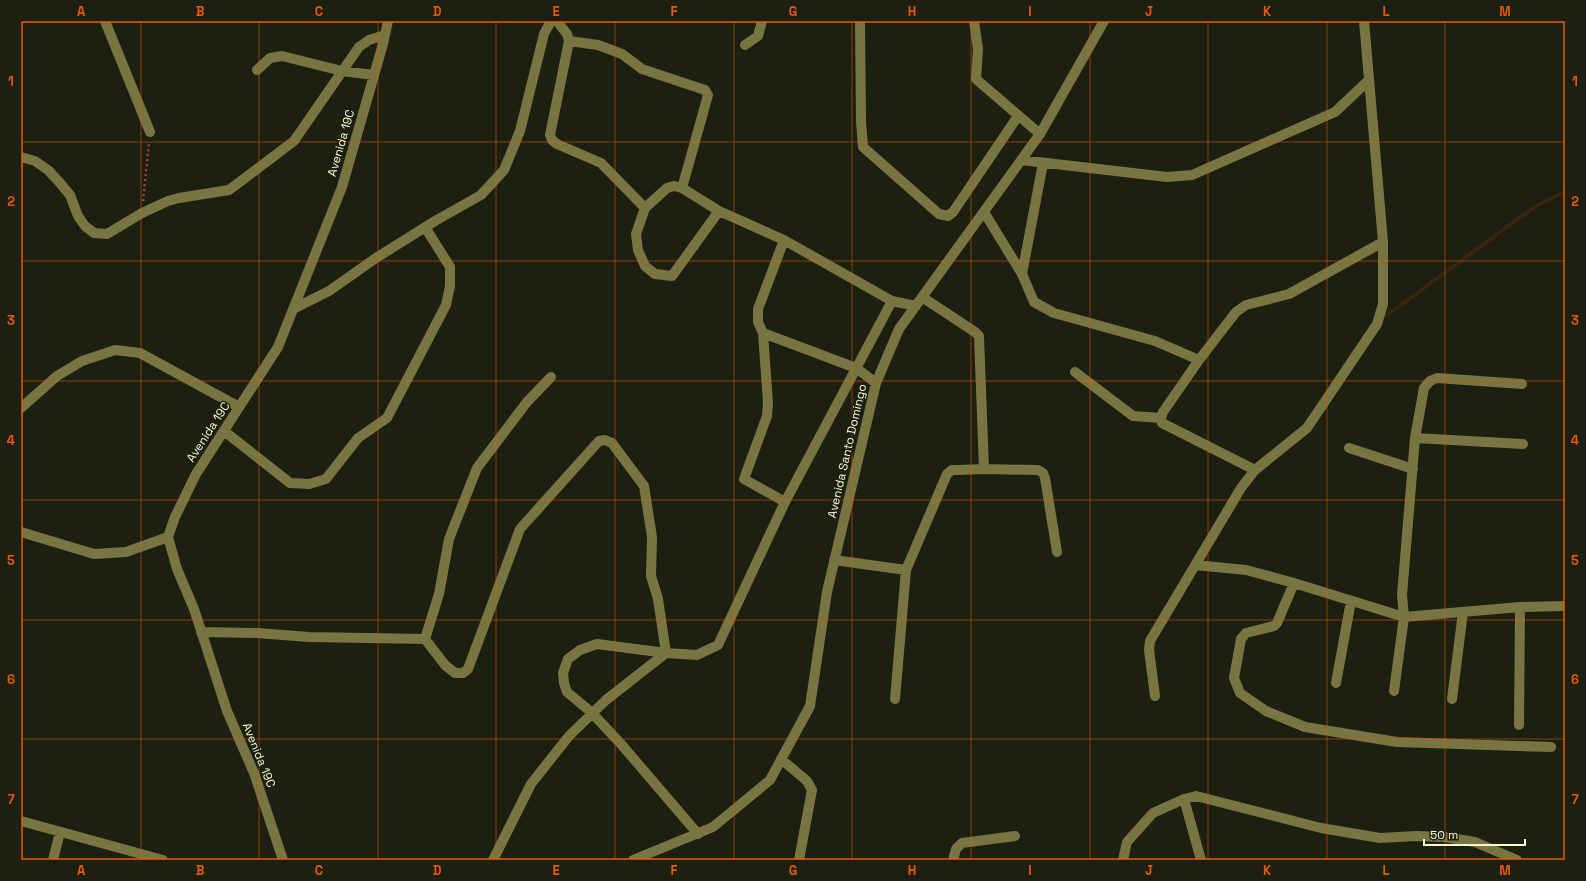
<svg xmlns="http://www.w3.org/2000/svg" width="1586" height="881" font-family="'Space Grotesk',sans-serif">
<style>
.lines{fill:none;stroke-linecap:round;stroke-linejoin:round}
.stream{stroke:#382510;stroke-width:4}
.path{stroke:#a23e4d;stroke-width:2.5;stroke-dasharray:2 3;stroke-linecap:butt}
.minor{stroke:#777541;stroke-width:10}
.grid{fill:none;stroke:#e8590c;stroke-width:1;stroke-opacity:0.55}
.labels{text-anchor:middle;stroke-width:3;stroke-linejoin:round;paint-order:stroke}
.street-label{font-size:12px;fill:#f8f9d3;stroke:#1d1f10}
.neatline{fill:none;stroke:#e8590c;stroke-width:1.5}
.grid-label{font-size:13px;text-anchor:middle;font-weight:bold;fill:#e8590c}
</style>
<rect width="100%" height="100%" fill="#1d1f10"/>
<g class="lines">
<path class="stream" d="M1386 316 1537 205 1565 192"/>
<path class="path" d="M143 201 149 142"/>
<path class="minor" d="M105 21 150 132
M557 21 567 34 569 41 550 135 552 140 557 144 601 163 645 208
M860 21 861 121 863 147 939 214 948 216 953 212 1018 116
M974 21 978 49 976 79 1040 134
M569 41 598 45 622 54 642 69 705 90 708 95 682 188
M745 45 758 36 762 21
M257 70 270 58 282 56 342 71 374 75
M21 157 35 161 48 170 60 183 70 195 78 216 85 226 94 233 107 234 142 213 168 201 179 198 229 190 294 141 359 47 369 40 385 35
M1021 160 1167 177 1192 175 1335 112 1369 80
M719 211 672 276 655 274 645 266 638 250 636 234 645 208 667 188 674 186 682 188 719 211 784 240 892 301 916 306
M984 212 1022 274 1034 302 1054 313 1155 341 1199 360
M784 240 758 309V322L763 333 768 403 767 416 744 479 785 502
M1022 274 1043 163
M922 297 975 332 979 336 984 469
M293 309 329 291 376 258 435 221 481 195 504 170 520 131 544 34 551 21
M763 333 856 368 876 383
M1075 372 1133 416 1161 418
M21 408 57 376 82 361 115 350 140 353 239 407
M224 431 290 483 309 484 326 479 358 438 387 418 446 305 450 286V267L425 227
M1415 438 1523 444
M1349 448 1413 469
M1255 470 1162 423 1161 418 1163 412 1199 360 1236 312 1246 305 1289 294 1383 242
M21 532 94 554 126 552 168 537
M834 560 906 570
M1195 565 1246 570 1294 583 1404 617 1520 607 1565 606
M1294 583 1277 623 1274 626 1246 633 1241 639 1234 678 1240 693 1266 711 1305 727 1397 742 1551 747
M201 632 257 633 309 637 425 639 439 594 449 539 477 468 527 402 551 377
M425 639 445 665 455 673H463L468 669 520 529 599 441 605 440 612 443 644 486 652 537 651 576 658 599 666 653 597 644 580 650 568 659 563 673 564 683 567 692 591 712 621 744 698 834
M1336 683 1351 601
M1394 691 1404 617 1402 595 1415 438 1424 388 1430 381 1437 378 1522 384
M1155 696 1149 650 1150 641 1241 488 1255 470 1307 428 1377 324 1383 304V242L1364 21
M895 699 906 570 947 474 952 470H957L984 469 1038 470 1043 473 1045 478 1057 552
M1452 699 1463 612
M1519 725 1520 607
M781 759 807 781 812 790 799 860
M1184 799 1201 860
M21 821 163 860
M53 860 60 832
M283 860 254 773 227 711 194 609 177 569 168 537 175 517 196 474 278 347 342 187 383 44 388 21
M493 860 531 784 569 736 606 700 666 653 697 655 718 645 785 502 892 301
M633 860 713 827 770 780 810 706 827 592 876 383 899 329 1040 134 1104 21
M953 860 956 849 962 843 1015 836
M1123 860 1127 842 1153 813 1184 799 1196 796 1321 828 1380 838 1416 836 1444 837 1475 842 1517 860"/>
</g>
<path class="grid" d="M141 21V860M259 21V860M378 21V860M496 21V860M615 21V860M734 21V860M852 21V860M971 21V860M1090 21V860M1208 21V860M1327 21V860M1445 21V860M21 142H1565M21 261H1565M21 381H1565M21 500H1565M21 620H1565M21 739H1565"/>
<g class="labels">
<g class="street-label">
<text transform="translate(341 143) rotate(-74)" y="4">Avenida 19C</text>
<text transform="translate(208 432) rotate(-57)" y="4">Avenida 19C</text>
<text transform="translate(847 451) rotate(-77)" y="4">Avenida Santo Domingo</text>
<text transform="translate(259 755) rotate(68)" y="4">Avenida 19C</text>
</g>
</g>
<rect width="1586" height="881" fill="none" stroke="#1d1f10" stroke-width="44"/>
<path d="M1424 839v6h101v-6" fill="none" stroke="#f8f9d3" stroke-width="2"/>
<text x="1430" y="839" font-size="12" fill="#f8f9d3" stroke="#1d1f10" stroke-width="3" paint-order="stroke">50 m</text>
<rect x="22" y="22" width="1542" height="837" class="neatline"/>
<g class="grid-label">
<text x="81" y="16">A</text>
<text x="200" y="16">B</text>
<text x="319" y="16">C</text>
<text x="437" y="16">D</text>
<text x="556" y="16">E</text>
<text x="674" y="16">F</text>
<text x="793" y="16">G</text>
<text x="912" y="16">H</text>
<text x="1030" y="16">I</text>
<text x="1149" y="16">J</text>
<text x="1267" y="16">K</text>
<text x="1386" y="16">L</text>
<text x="1505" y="16">M</text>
<text x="11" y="86">1</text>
<text x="1575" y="86">1</text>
<text x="11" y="206">2</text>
<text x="1575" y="206">2</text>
<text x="11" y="325">3</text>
<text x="1575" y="325">3</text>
<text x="11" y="445">4</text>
<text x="1575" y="445">4</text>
<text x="11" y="565">5</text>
<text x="1575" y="565">5</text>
<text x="11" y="684">6</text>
<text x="1575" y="684">6</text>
<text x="11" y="804">7</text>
<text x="1575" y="804">7</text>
<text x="81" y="875">A</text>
<text x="200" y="875">B</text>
<text x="319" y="875">C</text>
<text x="437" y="875">D</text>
<text x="556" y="875">E</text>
<text x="674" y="875">F</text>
<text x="793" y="875">G</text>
<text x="912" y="875">H</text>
<text x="1030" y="875">I</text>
<text x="1149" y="875">J</text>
<text x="1267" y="875">K</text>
<text x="1386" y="875">L</text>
<text x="1505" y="875">M</text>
</g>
</svg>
